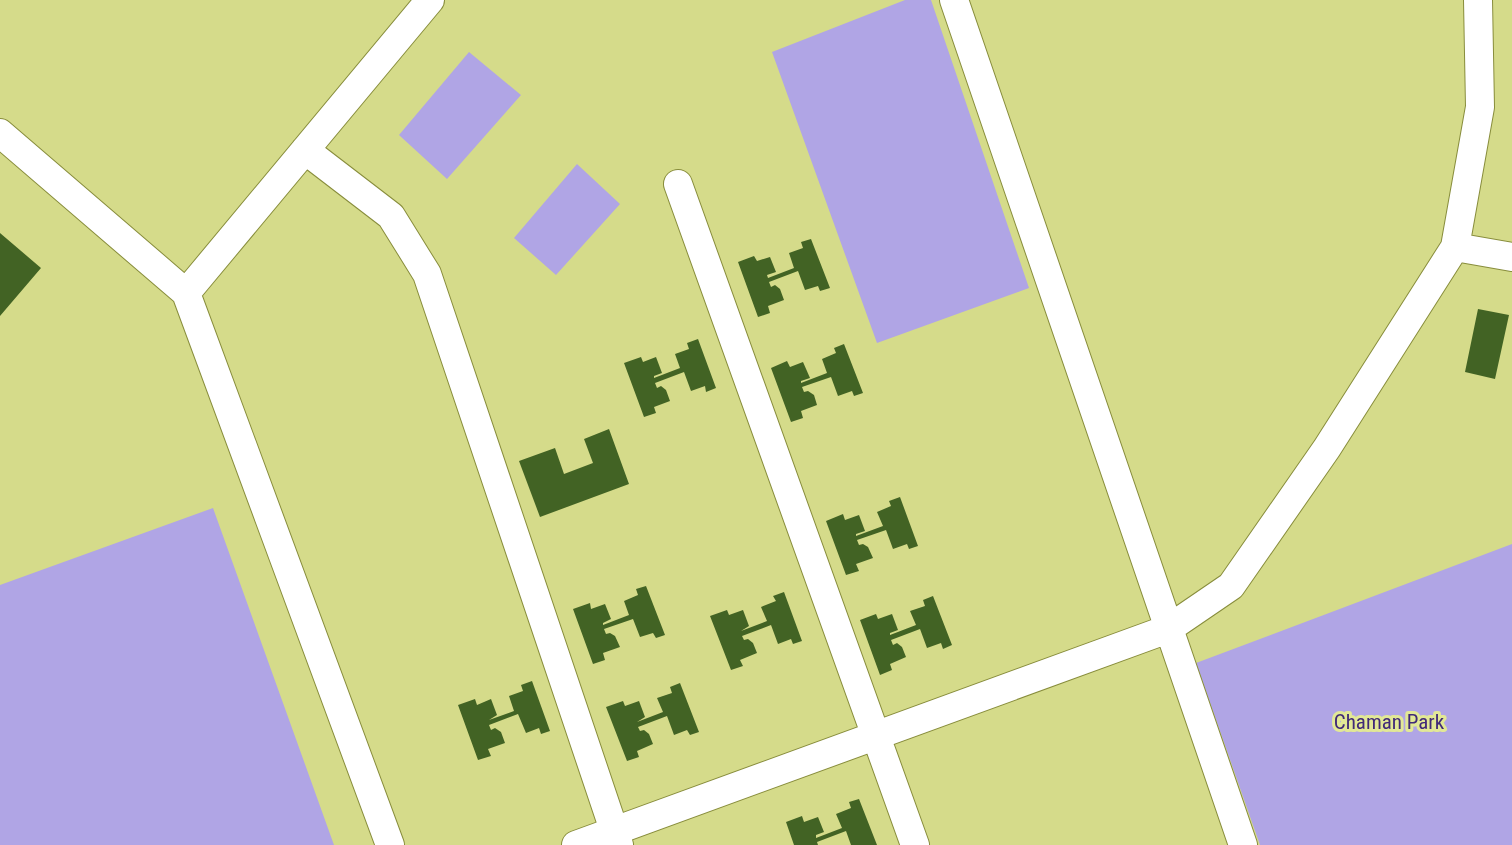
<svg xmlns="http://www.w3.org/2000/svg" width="1512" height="845" font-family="'Roboto Condensed',sans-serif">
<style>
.green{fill:#b0a5e5}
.building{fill:#426324}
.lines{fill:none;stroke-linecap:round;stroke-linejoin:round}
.minor-casing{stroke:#888d3c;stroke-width:30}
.minor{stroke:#fff;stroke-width:28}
.labels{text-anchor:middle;stroke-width:6;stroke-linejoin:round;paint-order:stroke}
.park-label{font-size:21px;fill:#402978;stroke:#e2e896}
</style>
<rect width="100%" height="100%" fill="#d5db8a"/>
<path class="green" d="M905 0H931L1029 288 877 343 772 52Z
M469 52 521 95 447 179 399 135Z
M577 164 620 204 556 275 514 238Z
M213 508 334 845H0V585Z
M1512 544V845H1260L1196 663Z"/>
<path class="building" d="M0 233 41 268 0 316Z
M811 239 830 288 820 291 818 286 805 290 798 271 769 282 771 287 775 285 780 289 784 300 768 306 770 313 758 317 738 262 754 256 757 261 770 257 776 272 767 275 768 278 794 268 789 253 803 248 801 242Z
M1478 309 1509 315 1495 379 1465 372Z
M698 339 716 388 706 392 705 386 691 391 684 372 655 383 657 388 661 386 666 390 670 401 654 407 656 413 644 417 624 363 641 357 643 362 656 357 662 373 654 376V378L680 368 675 354 689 349 687 343Z
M844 344 863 393 854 396 852 391 838 396 831 377 802 387 804 392 808 391 814 395 817 405 801 411 803 418 791 422 771 368 787 361 790 367 803 362 810 378 801 381V383L827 373 822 359 836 353 834 348Z
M609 429 629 484 540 517 519 461 555 448 564 474 593 463 584 439Z
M900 497 918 546 909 549 907 544 893 549 886 530 857 540 859 545 863 544 868 547 873 558 856 564 859 571 846 575 826 521 843 514 845 520 859 515 865 531 856 534V536L883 526 877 512 891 506 889 501Z
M646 586 665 635 656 638 653 633 640 637 633 619 604 629 606 634 610 633 615 636 620 647 603 653 605 660 593 664 573 609 590 603 591 609 605 604 611 619 603 623V625L629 615 624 601 638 595 636 589Z
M784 592 802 641 793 644 791 639 778 644 771 625 742 636 744 640 748 639 753 643 757 653 740 660 743 666 731 670 710 616 727 610 729 615 743 610 749 626 741 631 767 621 761 607 776 601 773 596Z
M933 596 952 645 943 649 941 643 927 648 920 629 891 640 893 645 897 643 902 647 906 657 890 664 892 670 880 675 860 620 876 614 878 619 892 614 898 630 890 633V635L916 625 910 611 925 606 923 600Z
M532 681 550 731 541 734 539 728 526 733 518 714 489 725 491 730 495 728 501 732 505 743 488 749 491 756 478 760 458 705 475 699 477 705 491 699 497 715 489 720 514 711 509 696 523 691 521 685Z
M680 683 699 732 690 735 687 730 674 735 667 716 638 727 640 731 644 730 649 734 653 744 637 751 639 757 627 761 606 707 623 701 625 706 639 701 645 717 637 722 663 712 657 698 672 693 670 687Z
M859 799 877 845H851L846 831 817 842 818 845H794L786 822 802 816 804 822 818 817 824 832 816 835V838L842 828 836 814 851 808 849 802Z"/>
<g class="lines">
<g class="minor-casing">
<path id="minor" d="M954 0 1243 845
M0 133 186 293 390 845
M305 150 391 216 427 274 619 845
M678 184 915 845
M1455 247 1512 257
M186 293 430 0
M576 845 1168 629 1231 586 1327 448 1455 247 1480 107 1478 0"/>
</g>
<use href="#minor" class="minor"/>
</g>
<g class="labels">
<g class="park-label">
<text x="1389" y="729">Chaman Park</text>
</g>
</g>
</svg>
